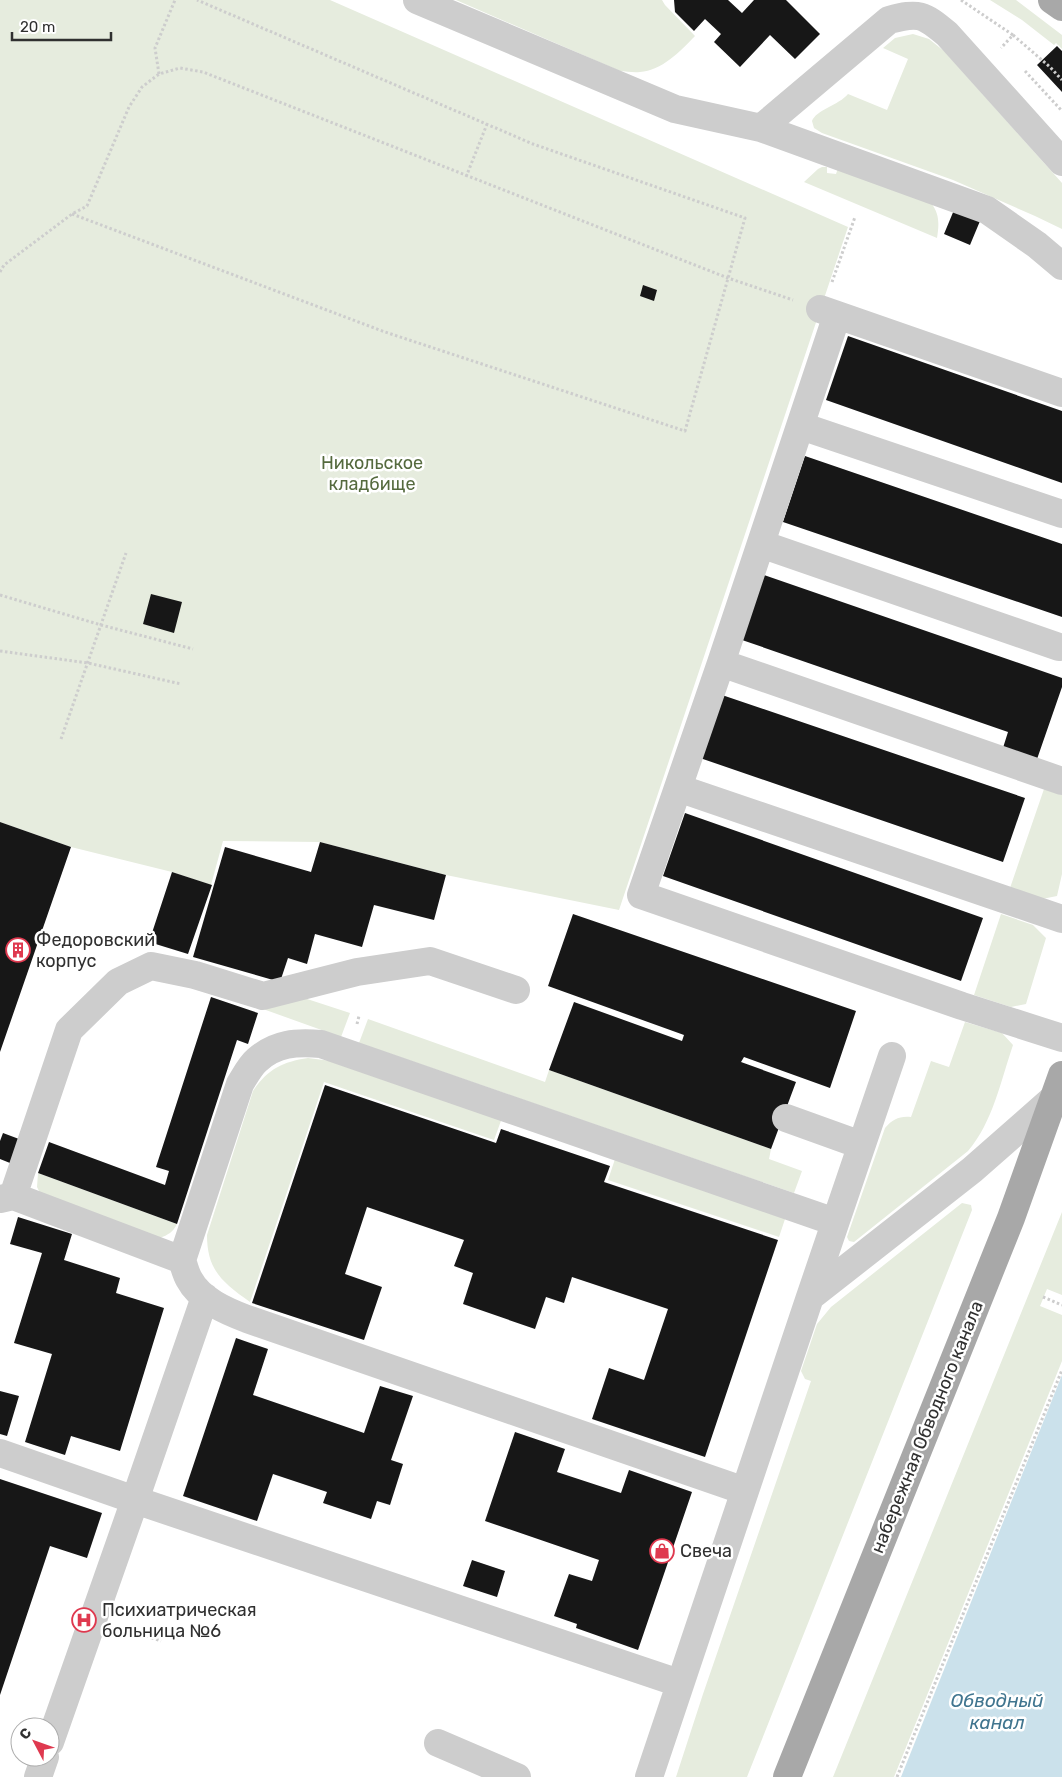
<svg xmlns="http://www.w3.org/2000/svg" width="1062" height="1777" font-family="Rubik,sans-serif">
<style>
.green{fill:#e6ecde}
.water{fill:#cbe1eb}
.building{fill:#171717}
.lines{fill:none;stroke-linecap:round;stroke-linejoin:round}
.path{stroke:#cdcdcd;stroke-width:3;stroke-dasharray:2.5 2.5;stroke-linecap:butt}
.minor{stroke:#cdcdcd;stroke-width:28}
.major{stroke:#a8a8a8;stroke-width:28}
.labels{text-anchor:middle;stroke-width:5;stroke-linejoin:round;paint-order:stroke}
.park-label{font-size:18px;fill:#556a3e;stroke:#fff}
.poi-label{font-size:18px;fill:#303030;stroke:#fff;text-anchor:start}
.street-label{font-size:18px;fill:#303030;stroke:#fff}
.water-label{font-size:19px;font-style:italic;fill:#40758f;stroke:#fff}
</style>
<rect width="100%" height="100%" fill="#fff"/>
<path class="green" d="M0 0H330L848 227 619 910 446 875 320 842 223 841 211 885 172 872 71 847 0 822Z
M456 0H662L665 5 695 36C681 51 661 71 640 72 633 73 626 71 620 71Z
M990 0H1016L1062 35V49L1056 43 1054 45 1022 20Z
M913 34 929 39 944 51 1062 183V229L1035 216 953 180 822 133 814 128 812 121C816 110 839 105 848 94L887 110 908 59 883 48 895 38Z
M822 167H827V173L836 174 838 168 931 203C940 214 939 225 937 238L804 182 818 169Z
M1044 789 1062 795V874L1057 896 1042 899 1010 888Z
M1001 914 1033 925 1046 938 1026 1004 1011 1007 974 995Z
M301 997 350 1013 341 1037 263 1009Z
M368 1019 545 1082 549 1070 771 1149 769 1159 802 1171 794 1193 359 1043Z
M965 1022 1002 1033 1013 1045C1001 1080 993 1122 968 1151L854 1242 849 1241 847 1237 885 1128C893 1119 899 1116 911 1117L931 1061 949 1067Z
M308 1058 331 1061 502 1118 494 1140 324 1082 250 1302C222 1282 207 1270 207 1235L253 1091C268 1069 282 1062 308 1058Z
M615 1159 786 1216 779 1237 608 1180Z
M38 1173 177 1224C173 1232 168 1235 160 1238L40 1193 37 1187Z
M962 1203 971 1205 972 1210 747 1777H676L703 1694 811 1381 805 1379 801 1371 817 1324 831 1307Z
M1062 1212V1295L1047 1289 1040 1306 1062 1315V1361L894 1777H833Z"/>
<path class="water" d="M1062 1375V1777H901Z"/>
<path class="building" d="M674 0H728L742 13 754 0H786L820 34 795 59 770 35 740 67 714 42 721 34 705 19 694 31 675 12Z
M1057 46 1062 51V92L1037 65Z
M954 210 980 221 970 245 944 234Z
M643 285 657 290 654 301 640 296Z
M848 336 1062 411V483L826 400Z
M805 456 1062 544V617L783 522Z
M764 575 1062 678V687L1036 762 1002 751 1008 732 742 640Z
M151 594 182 602 174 633 143 624Z
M722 695 1025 798 1003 862 700 758Z
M685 813 983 918 961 981 663 876Z
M0 822 71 847 0 1052Z
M320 842 446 875 434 920 374 905 362 947 315 934 307 964 288 958 280 982 193 957 225 847 311 872Z
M172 872 212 885 188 954 149 942Z
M573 914 856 1011 830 1088 744 1057 741 1062 796 1082 771 1149 549 1070 574 1002 682 1041 684 1035 548 986Z
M211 997 258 1013 248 1044 237 1040 177 1224 38 1173 49 1142 165 1185 169 1171 156 1167Z
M325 1085 496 1143 501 1129 610 1166 604 1182 778 1240 705 1457 592 1419 609 1368 644 1380 668 1309 572 1277 564 1303 546 1297 535 1329 463 1304 473 1273 454 1266 464 1240 367 1207 345 1274 382 1287 364 1340 252 1303Z
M3 1133 19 1139 10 1163 0 1159V1141Z
M18 1217 72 1234 64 1260 120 1278 116 1293 164 1308 120 1451 71 1436 65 1455 25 1442 52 1354 14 1343 42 1253 10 1244Z
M236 1338 268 1349 253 1395 364 1433 380 1386 413 1396 391 1460 403 1464 390 1505 377 1501 371 1519 323 1503 327 1492 273 1474 257 1521 183 1496Z
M0 1391 19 1396 7 1436 0 1434Z
M515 1432 565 1449 557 1472 621 1493 629 1470 692 1492 638 1650 576 1628 577 1624 554 1616 569 1574 592 1581 599 1560 485 1521Z
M0 1479 102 1513 87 1558 50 1546 0 1695Z
M472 1560 505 1571 497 1597 463 1586Z"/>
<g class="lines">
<path class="path" d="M961 0 1013 35 1001 48
M1013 35 1050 67 1062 80
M1025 71 1062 111
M159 74 155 48 175 0
M466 177 487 124
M72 214 385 332 685 431 745 218 533 144 197 0
M0 272 4 265 72 214 87 206 129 107 142 87 159 74 180 68 203 72 728 278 793 300
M832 282 855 217
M0 595 101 625 193 649
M0 651 88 663 181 684
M61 739 126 553
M357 1024 359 1016
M1043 1297 1062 1305
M123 1628 161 1641
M897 1777 1062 1370"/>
<path class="minor" d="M417 0 675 109 761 128 889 20C919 12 923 14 947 34L1062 162
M761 128 987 210 1037 245 1062 266
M820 309 1062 393
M837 315 721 663 641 895 962 1006 1062 1038
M801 426 1062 514
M761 544 1059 647
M721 663 1062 781
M678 788 1062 919
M786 1118 861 1145
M13 1196 69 1030 118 982 151 966 195 975 263 996 357 972 430 961 516 990
M0 1199 13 1196 182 1260
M810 1297 892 1056
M0 1453 135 1500 205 1297
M745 1491 247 1319C226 1311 200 1300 189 1279 186 1274 184 1266 182 1260L240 1084C245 1076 250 1066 257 1060 276 1043 296 1042 321 1044L835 1222
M50 1742 135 1500 679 1683
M438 1743 517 1777
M38 1777 45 1757
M649 1777 810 1297 972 1170 1055 1097"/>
<path class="major" d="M1052 0 1062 7
M787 1777 1011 1218 1062 1075"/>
</g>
<defs>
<g id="building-ring" transform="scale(1.25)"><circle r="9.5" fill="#fff" stroke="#df394f" stroke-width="1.5"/><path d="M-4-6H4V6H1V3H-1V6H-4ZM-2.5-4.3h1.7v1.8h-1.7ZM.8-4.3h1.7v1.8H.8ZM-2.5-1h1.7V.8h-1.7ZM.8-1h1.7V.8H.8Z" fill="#df394f"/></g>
<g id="shop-ring" transform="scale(1.25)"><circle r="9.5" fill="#fff" stroke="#df394f" stroke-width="1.5"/><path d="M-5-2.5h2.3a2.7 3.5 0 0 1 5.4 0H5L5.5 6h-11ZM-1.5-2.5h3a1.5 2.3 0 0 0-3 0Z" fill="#df394f"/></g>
<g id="hospital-ring" transform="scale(1.25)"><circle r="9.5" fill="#fff" stroke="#df394f" stroke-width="1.5"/><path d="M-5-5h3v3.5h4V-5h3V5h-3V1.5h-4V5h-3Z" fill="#df394f"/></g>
</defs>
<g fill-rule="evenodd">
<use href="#building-ring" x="18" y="950"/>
<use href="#shop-ring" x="662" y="1551"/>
<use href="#hospital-ring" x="84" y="1620"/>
</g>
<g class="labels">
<g class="park-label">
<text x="372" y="469">Никольское<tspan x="372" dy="21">кладбище</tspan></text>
</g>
<g class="poi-label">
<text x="36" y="946">Федоровский<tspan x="36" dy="21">корпус</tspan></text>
<text x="680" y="1557">Свеча</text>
<text x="102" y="1616">Психиатрическая<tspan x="102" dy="21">больница №6</tspan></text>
</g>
<g class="street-label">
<text transform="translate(927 1427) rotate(-68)" y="6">набережная Обводного канала</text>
</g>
<g class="water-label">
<text x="997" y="1707">Обводный<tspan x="997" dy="22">канал</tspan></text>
</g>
</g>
<g transform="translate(35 1742) rotate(311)"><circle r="24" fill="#ffffff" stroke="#acacac"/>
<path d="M0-4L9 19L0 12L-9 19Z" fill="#df394f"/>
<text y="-8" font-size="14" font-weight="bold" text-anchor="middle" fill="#303030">С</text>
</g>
<path d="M12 32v8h99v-8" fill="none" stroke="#303030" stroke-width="2.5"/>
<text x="20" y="32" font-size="15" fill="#303030" stroke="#ffffff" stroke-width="4" paint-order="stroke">20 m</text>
</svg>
